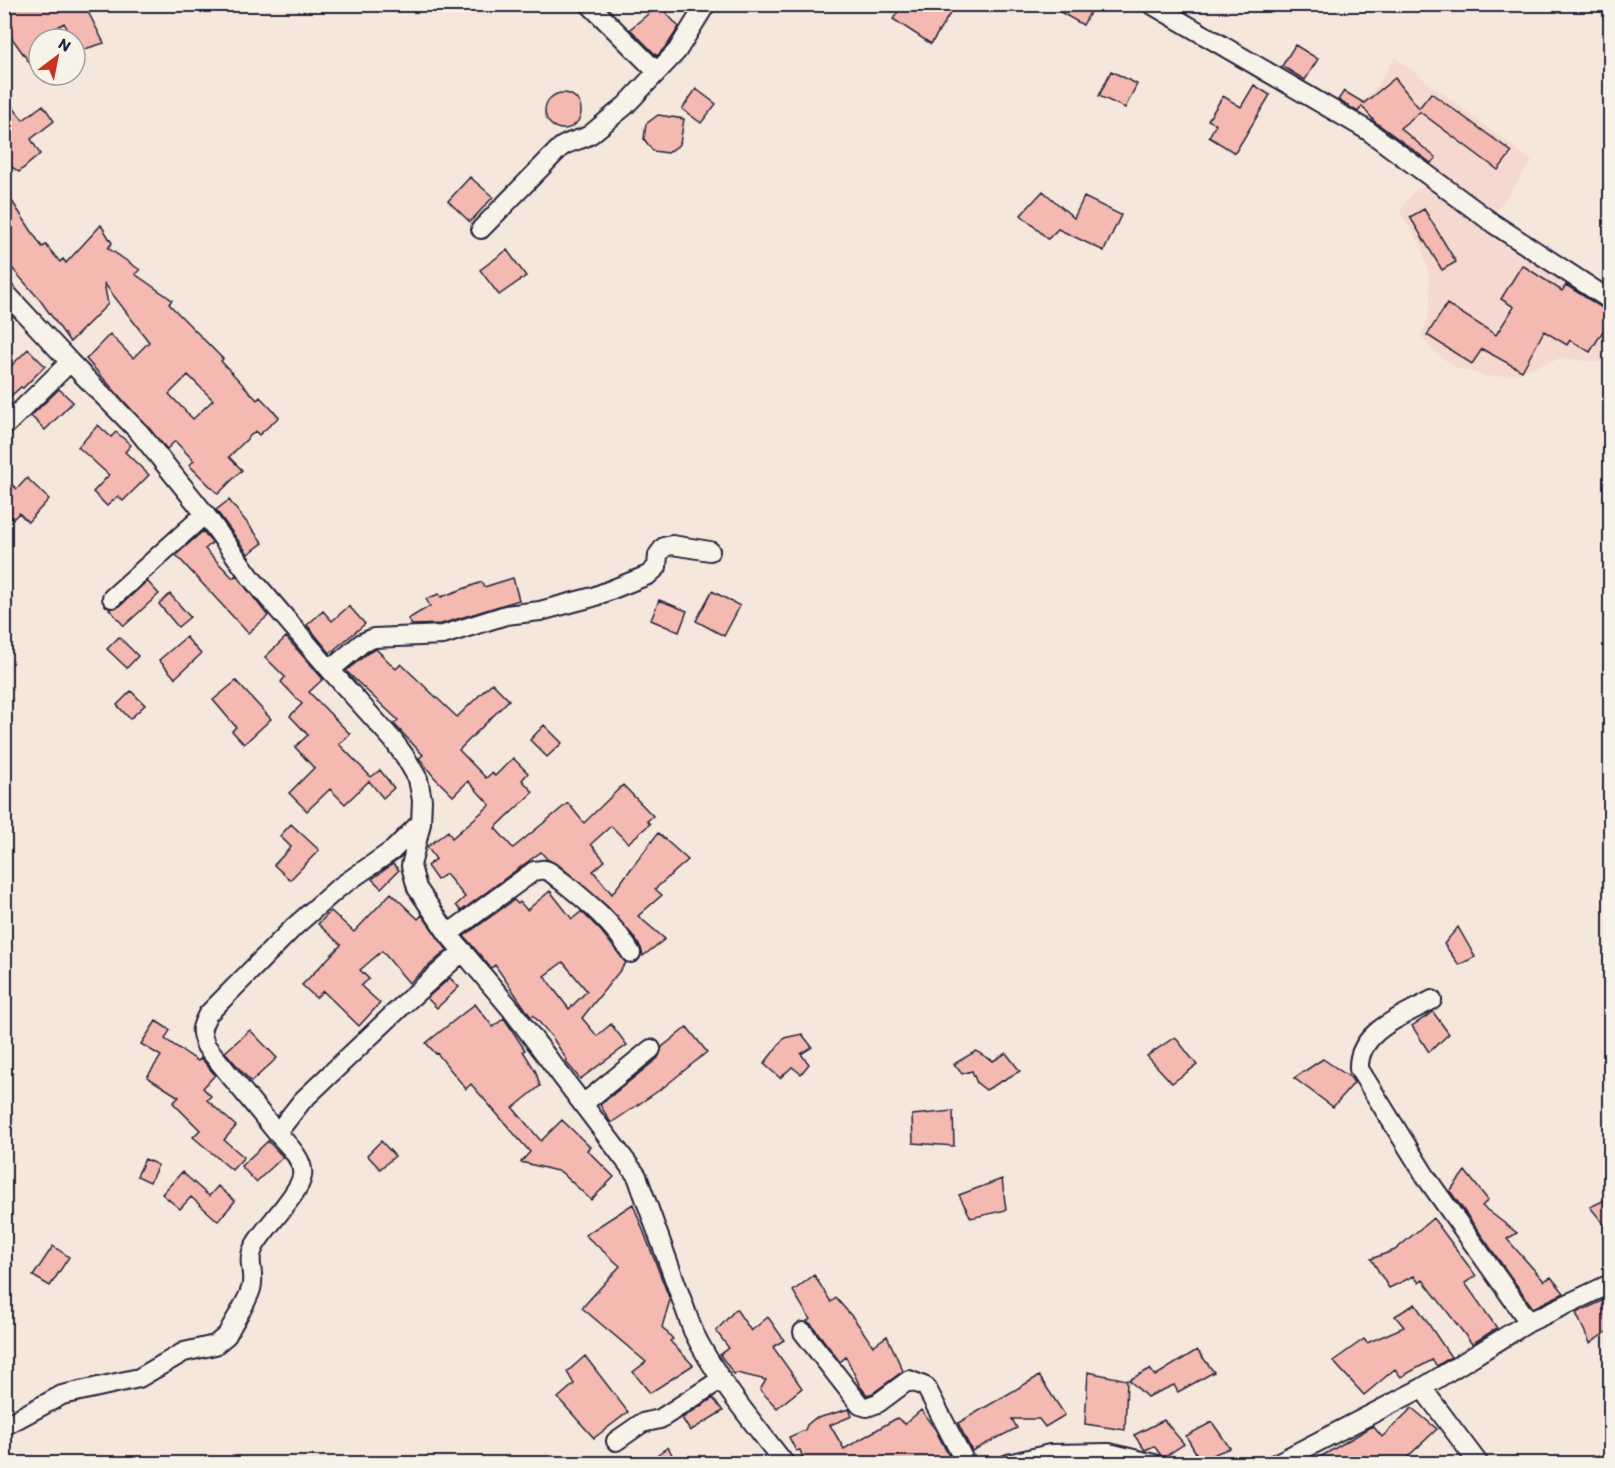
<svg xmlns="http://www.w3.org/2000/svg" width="1615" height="1468" font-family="Itim,sans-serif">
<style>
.built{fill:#f5d9d0}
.building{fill:#f4b9b1;stroke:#22223b;stroke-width:1.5;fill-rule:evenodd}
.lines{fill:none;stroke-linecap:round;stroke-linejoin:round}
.minor-casing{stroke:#22223b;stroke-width:22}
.minor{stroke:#f7f3e8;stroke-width:18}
</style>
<rect width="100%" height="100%" fill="#f6e7dd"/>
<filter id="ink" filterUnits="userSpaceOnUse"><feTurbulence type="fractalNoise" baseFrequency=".0167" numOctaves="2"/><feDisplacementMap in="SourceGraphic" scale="12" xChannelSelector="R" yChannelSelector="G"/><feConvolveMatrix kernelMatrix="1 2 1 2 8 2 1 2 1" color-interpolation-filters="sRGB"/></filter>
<g filter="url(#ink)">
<path class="built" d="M1395 57 1532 161 1493 216 1357 116 1359 105 1379 83Z
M1428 185 1610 305V360L1604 363 1561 358 1513 375 1489 377 1456 368 1431 349 1421 335 1426 324 1430 303 1429 276 1422 247 1400 213 1403 204 1415 190Z"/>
<path class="building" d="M19 4H84L104 43 75 52V39H73L64 23 39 39V76L4 27V14Z
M903 4H939L951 12 931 44 893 19Z
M1046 4H1095L1083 25Z
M659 5 679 27 668 44 657 56 630 29Z
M1295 45 1318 59 1305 80 1282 66Z
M1111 71 1137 84 1125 108 1099 96Z
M1395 78 1419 108 1431 93 1512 152 1498 170 1420 112 1400 128 1436 158 1431 163 1374 121 1362 106 1358 112 1338 100 1344 91 1364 103Z
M1254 85 1270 95 1235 153 1209 137 1216 124 1208 120 1223 96 1241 107Z
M696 89 716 104 701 123 682 109Z
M545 111a18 18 0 1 1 36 0a18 18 0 1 1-36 0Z
M4 96 23 120 43 105 54 121 31 139 40 154 19 172 4 161Z
M658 115 684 119 680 144 668 153 653 151 644 139 646 124Z
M470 177 493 197 470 222 448 201Z
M4 189 42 247 46 245 60 262 63 259 66 263 101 225 112 243 108 248 140 270 135 274 172 300 169 304 223 359 221 361 257 400 260 397 279 417 259 435 255 431 229 457 242 470 218 494 189 465 194 461 175 441 167 449 86 359 110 334 133 358 149 342 104 283 108 304 70 342 40 300 11 267 4 273ZM188 375 213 400 193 419 169 394Z
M1043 191 1074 218 1084 197 1121 215 1104 251 1058 229 1048 239 1021 215Z
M1424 209 1456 262 1442 270 1410 217Z
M507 250 526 276 499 295 480 270Z
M1522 265 1562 291 1566 285 1604 309 1611 311V336L1603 331 1590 352 1570 340 1567 345 1544 331 1522 371 1482 349 1472 364 1427 335 1447 304 1496 335 1514 307 1501 299Z
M28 349 45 366 23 388 21 387 4 402V373Z
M59 389 73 402 45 430 31 416Z
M98 425 111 437 116 432 131 445 125 452 149 475 123 501 118 496 107 506 93 492 109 475 78 447Z
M4 478 17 489 27 478 49 499 28 522 19 513 13 519 4 512Z
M229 500 263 543 248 554 216 510Z
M203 531 212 543 205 549 233 578 236 575 268 616 248 633 176 555Z
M513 578 519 600 441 624 412 625 408 619 430 606 426 599 439 594 441 597 482 582 484 587Z
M147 581 159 594 124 626 109 609 120 606Z
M712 591 740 606 724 636 696 621Z
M170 594 190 617 178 627 159 604Z
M659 600 687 611 679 632 651 620Z
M349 606 365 624 330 653 307 625 323 611 332 621Z
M119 637 138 656 127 668 107 649Z
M186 637 201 654 175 678 159 660Z
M286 637 323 679 309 692 350 734 339 744 371 777 380 770 394 788 383 798 369 781 345 804 330 789 307 811 289 793 314 768 295 747 308 735 290 716 302 704 281 682 285 677 265 657Z
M376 649 396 669 401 664 457 717 492 683 509 700 459 750 486 778 492 773 495 776 513 758 528 773 522 780 533 792 495 828 513 848 568 803 584 823 623 785 653 816 647 821 650 824 628 843 611 826 591 844 605 861 593 871 612 894 658 833 688 860 655 889 662 895 638 916 665 939 643 956 641 948 634 937 608 907 560 866 547 859 541 852 461 911 456 905 465 897 446 874 437 880 427 866 436 859 427 847 448 831 452 838 490 805 468 781 453 796 434 777 419 758 423 755 394 724 398 720 346 671 368 653Z
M236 681 271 719 244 744 232 731 236 727 213 700Z
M131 691 145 705 130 719 117 705Z
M544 725 562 743 547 757 530 740Z
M291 824 319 850 290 880 274 865 291 847 280 836Z
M393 864 399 870 381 888 372 879Z
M550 891 572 919 581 912 584 914 601 931 626 963 582 1018 597 1036 611 1024 627 1045 580 1079 566 1062 567 1060 552 1037 533 1015 531 1017 495 965 491 968 464 936 514 900 518 904 520 902 527 910ZM563 962 587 991 569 1009 544 976Z
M391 893 418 919 422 915 447 950 409 983 382 951 360 970 369 979 361 986 380 1003 359 1026 323 991 316 998 302 985 341 945 318 924 331 911 354 932Z
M1458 927 1475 957 1459 965 1444 944Z
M450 978 459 987 437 1008 427 998Z
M475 1004 493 1027 504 1018 525 1050 523 1051 536 1072 540 1086 513 1108 541 1141 562 1120 590 1147 587 1150 614 1177 591 1200 561 1172 521 1162 530 1152 471 1084 466 1089 437 1053 436 1054 426 1043Z
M1433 1012 1449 1034 1429 1052 1412 1026Z
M156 1021 170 1030 165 1039 198 1061 201 1058 215 1075 203 1088 211 1096 207 1100 236 1126 224 1140 244 1157 232 1170 193 1137 200 1130 173 1103 179 1097 147 1077 161 1056 141 1044Z
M687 1027 707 1052 664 1087 611 1123 600 1105 658 1058 662 1047Z
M250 1030 277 1058 251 1082 225 1052Z
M802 1034 812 1047 801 1054 809 1064 801 1074 792 1067 780 1078 764 1064 784 1038Z
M1175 1037 1197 1065 1172 1083 1147 1056Z
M976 1051 993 1061 1006 1053 1020 1071 986 1090 977 1083 972 1071 962 1074 954 1064Z
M1323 1059 1351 1078 1354 1083 1333 1107 1294 1078Z
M953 1111 954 1146 913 1143 912 1115Z
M268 1141 283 1157 256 1182 241 1166Z
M381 1141 395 1156 380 1169 367 1155Z
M145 1159 158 1165 150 1182 137 1176Z
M1465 1171 1488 1200 1482 1206 1517 1233 1507 1239 1544 1281 1551 1277 1564 1293 1533 1308 1450 1191Z
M182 1172 209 1196 218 1186 235 1201 218 1221 191 1197 180 1209 162 1194Z
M1002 1179 1006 1210 971 1218 959 1195Z
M1611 1197V1233L1590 1207Z
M633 1204 670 1300 662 1327 673 1339 670 1341 693 1365 650 1393 633 1372 646 1362 582 1308 620 1266 585 1235Z
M1433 1218 1476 1276 1465 1283 1497 1328 1472 1344 1423 1280 1419 1283 1414 1276 1389 1288 1371 1259 1395 1250Z
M53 1246 69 1257 50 1286 33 1276Z
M814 1275 831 1302 836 1298 855 1320 873 1346 887 1336 903 1371 873 1393 867 1395 860 1386 846 1357 840 1362 812 1325 807 1321 810 1319 793 1291Z
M1611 1297V1329L1590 1343 1576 1313Z
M1415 1304 1451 1357 1437 1366 1432 1360 1401 1377 1395 1369 1364 1395 1333 1361 1364 1339 1367 1343 1404 1327 1395 1316Z
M736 1309 751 1331 768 1317 784 1340 773 1347 802 1388 777 1408 760 1390 766 1380 737 1373 734 1374 720 1355 729 1348 716 1331Z
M1197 1350 1214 1372 1178 1392 1174 1385 1147 1397 1129 1380 1150 1369 1155 1376Z
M585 1356 628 1412 594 1438 558 1398 574 1384 567 1372Z
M1088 1372 1127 1380 1125 1430 1085 1424Z
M1039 1376 1065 1415 1045 1427 1039 1419H1012L1017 1428 972 1451 958 1423Z
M713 1398 723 1411 690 1431 682 1418Z
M1412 1408 1437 1429 1400 1464H1308L1373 1426 1382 1437Z
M849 1409 852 1416 830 1425 844 1449 897 1418 905 1424 921 1410 935 1429 953 1464H805L800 1450 796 1451 789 1437 805 1430 807 1425 814 1419Z
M1164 1420 1184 1444 1163 1458 1154 1446 1145 1450 1134 1435Z
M1212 1422 1230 1448 1200 1460 1186 1436Z
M668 1447 677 1464H644Z"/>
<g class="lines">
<g class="minor-casing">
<path id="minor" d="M589 4 657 72
M1151 4 1367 130 1494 224 1610 300
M481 229 560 148C570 140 581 141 591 134L625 106 677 51 706 4
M4 291 70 362 139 432 205 514 252 579 330 670 393 740 406 758 418 779 422 800 421 823 411 866 417 888 448 934 511 1009 637 1176 693 1331C717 1380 752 1421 785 1464
M4 427 70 362
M112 598 205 514
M330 670 362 643 374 638 443 635 506 615 540 611 593 597 648 575 657 567 658 555 664 547 672 545 710 551
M448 934 534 871C539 870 544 869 548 871 553 873 558 879 563 882 588 902 615 925 631 953
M1432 1000C1405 1015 1357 1031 1359 1069L1428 1180 1529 1322
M583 1104 651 1049
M277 1133 206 1046C200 1031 200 1029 208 1014L294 927 337 889 393 850 419 824
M803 1332 860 1405 867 1407 878 1403 909 1380 926 1387 966 1464
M1422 1388 1479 1464
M4 1426 62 1395 139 1378 184 1352 215 1345 227 1335C234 1320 246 1305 251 1289 256 1272 245 1262 255 1245 265 1227 300 1193 302 1176 305 1160 286 1143 277 1133L302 1101 405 1003 463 951
M616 1441 642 1423 660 1419 720 1380
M1008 1464 1050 1454 1109 1453 1154 1464
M1275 1464 1422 1388 1529 1322 1610 1284"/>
</g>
<use href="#minor" class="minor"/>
</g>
</g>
<rect width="1615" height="1468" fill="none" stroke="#f7f3e8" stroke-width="24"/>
<rect x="12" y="12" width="1591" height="1444" fill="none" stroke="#22223b" stroke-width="2" filter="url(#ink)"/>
<g transform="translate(57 57) rotate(32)"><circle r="28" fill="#f7f3e8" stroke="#a29fa3" stroke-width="1.5"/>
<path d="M0-4.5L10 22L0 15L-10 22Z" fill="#c8321e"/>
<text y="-9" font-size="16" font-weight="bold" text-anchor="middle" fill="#22223b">N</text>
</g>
</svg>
